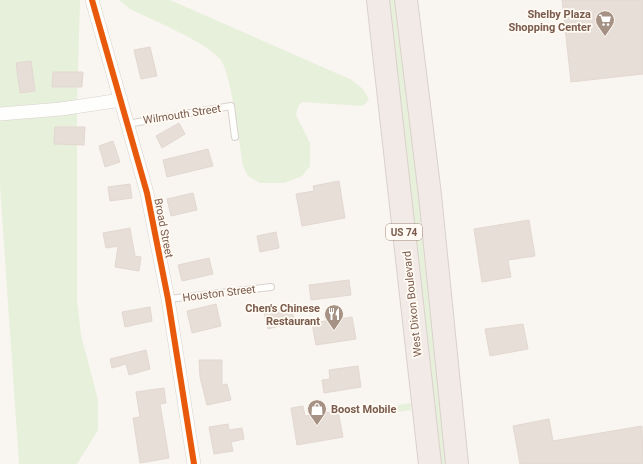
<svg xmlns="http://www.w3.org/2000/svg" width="643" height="464" font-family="Roboto,sans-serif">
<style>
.green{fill:#e7f0db}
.building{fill:#e6ded7;stroke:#e3d8d1}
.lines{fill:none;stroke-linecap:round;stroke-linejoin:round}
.lane-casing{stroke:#d9d2ce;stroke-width:8}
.street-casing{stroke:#d9d2ce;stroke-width:14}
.highway-casing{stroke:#dad1cb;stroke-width:24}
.lane{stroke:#fefefd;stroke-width:6}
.street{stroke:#fefefd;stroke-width:13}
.highway{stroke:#f2eae7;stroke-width:22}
.cycleway-casing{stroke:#fffaf3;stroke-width:8}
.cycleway{stroke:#e8590c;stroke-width:6}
.labels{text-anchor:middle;stroke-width:3.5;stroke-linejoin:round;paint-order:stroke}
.shield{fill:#fffaf3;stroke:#a28b7e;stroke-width:1}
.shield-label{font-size:10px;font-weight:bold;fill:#7a5b4c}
.poi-label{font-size:11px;font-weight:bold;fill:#7a5b4c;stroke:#fffaf3;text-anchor:end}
.street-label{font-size:11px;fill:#7a5b4c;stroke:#fffaf3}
</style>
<rect width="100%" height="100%" fill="#f9f5f0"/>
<path class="green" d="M0 0H80L77 107V300L81 335 98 400V430L77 464H19L0 186Z
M119 0H170L352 80 363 89 369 99 366 103 362 106 302 102 298 106 296 115 310 143V166L302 176 284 183H260L248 176 243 166C240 147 231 71 220 59 203 40 154 21 130 9Z
M383 0H398L450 464H435Z
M409 403 411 404V410L400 412 397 410 398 405Z"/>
<path class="building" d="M562 0H643V74L571 82Z
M150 47 157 76 141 79 134 50Z
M31 61 35 91 20 93 16 63Z
M53 72H83L82 87H52Z
M179 123 185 134 162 148 156 136Z
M55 127H85L84 145 54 144Z
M113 141 120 162 105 167 99 146Z
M208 149 213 166 167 177 163 160Z
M339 181 345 218 302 226 296 194 314 191 313 186Z
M130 184 132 198 110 201 108 187Z
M193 193 197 210 171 216 167 199Z
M529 220 535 256 508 260 511 277 482 282 474 229Z
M130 228 135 256 141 257 139 271 115 267 118 246 106 248 103 233Z
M276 232 279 248 260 252 257 236Z
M209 258 213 274 182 281 178 265Z
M349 280 351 295 311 300 309 285Z
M216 304 221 326 192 333 187 311Z
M290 305 295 322 268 329 264 312Z
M150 307 152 321 125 327 122 312Z
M352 317 356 339 316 345 312 323Z
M523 324 528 349 490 356 485 329Z
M146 350 150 369 129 375 126 364 112 368 110 359Z
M199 360H222V385L227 384 231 400 207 405 200 377Z
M358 366 361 387 324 393 322 380 330 379 329 370Z
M164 388 166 403 160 404 169 458 140 463 133 418 140 417 136 392Z
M303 406 305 416 338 411 343 437 297 445 291 408Z
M549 419 553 441 642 426 643 464H520L513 426Z
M228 424 229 430 242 428 244 439 231 442 233 451 214 454 209 427Z"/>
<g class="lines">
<g class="lane-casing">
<path id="lane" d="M127 124 231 106 235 137
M168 299 271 287"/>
</g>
<g class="street-casing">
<path id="street" d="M92 0 147 193 168 299 194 464
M0 114 61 109 121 100"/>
</g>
<g class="highway-casing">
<path id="highway" d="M378 0 430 464
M406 0 430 195 457 464"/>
</g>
<use href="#lane" class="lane"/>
<use href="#street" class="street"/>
<use href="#highway" class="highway"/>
<g class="cycleway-casing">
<path id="cycleway" d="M92 0 147 193 168 299 194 464"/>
</g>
<use href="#cycleway" class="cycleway"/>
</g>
<defs>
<g id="supermarket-pin" transform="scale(1)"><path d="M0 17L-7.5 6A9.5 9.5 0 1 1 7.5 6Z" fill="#a69185" stroke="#fffaf3"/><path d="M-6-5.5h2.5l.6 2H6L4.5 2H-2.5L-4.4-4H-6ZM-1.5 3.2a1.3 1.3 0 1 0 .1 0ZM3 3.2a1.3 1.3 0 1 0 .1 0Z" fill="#fff"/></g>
<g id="restaurant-pin" transform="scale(1)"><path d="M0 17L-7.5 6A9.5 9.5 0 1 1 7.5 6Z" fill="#a69185" stroke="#fffaf3"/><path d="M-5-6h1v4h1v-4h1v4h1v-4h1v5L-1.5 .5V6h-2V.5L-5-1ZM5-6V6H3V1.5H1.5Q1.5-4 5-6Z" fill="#fff"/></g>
<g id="shop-pin" transform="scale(1)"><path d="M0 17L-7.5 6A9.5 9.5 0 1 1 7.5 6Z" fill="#a69185" stroke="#fffaf3"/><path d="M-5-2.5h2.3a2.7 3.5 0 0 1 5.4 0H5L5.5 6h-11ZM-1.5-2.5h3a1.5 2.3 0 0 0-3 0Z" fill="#fff"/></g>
</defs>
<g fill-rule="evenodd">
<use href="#supermarket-pin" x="605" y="20"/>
<use href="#restaurant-pin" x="334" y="314"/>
<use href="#shop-pin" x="317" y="409"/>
</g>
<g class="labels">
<rect class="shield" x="386" y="224" width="36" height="16" rx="3"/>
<g class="shield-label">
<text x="404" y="236">US 74</text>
</g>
<g class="poi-label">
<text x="591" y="18">Shelby Plaza<tspan x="591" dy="13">Shopping Center</tspan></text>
<text x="320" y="312">Chen's Chinese<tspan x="320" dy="13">Restaurant</tspan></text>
<text x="331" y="413" text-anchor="start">Boost Mobile</text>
</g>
<g class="street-label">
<text transform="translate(182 114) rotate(-9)" y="4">Wilmouth Street</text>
<text transform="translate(164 228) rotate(79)" y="4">Broad Street</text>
<text transform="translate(219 293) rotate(-7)" y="4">Houston Street</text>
<text transform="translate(412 304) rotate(-96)" y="4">West Dixon Boulevard</text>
</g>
</g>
</svg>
